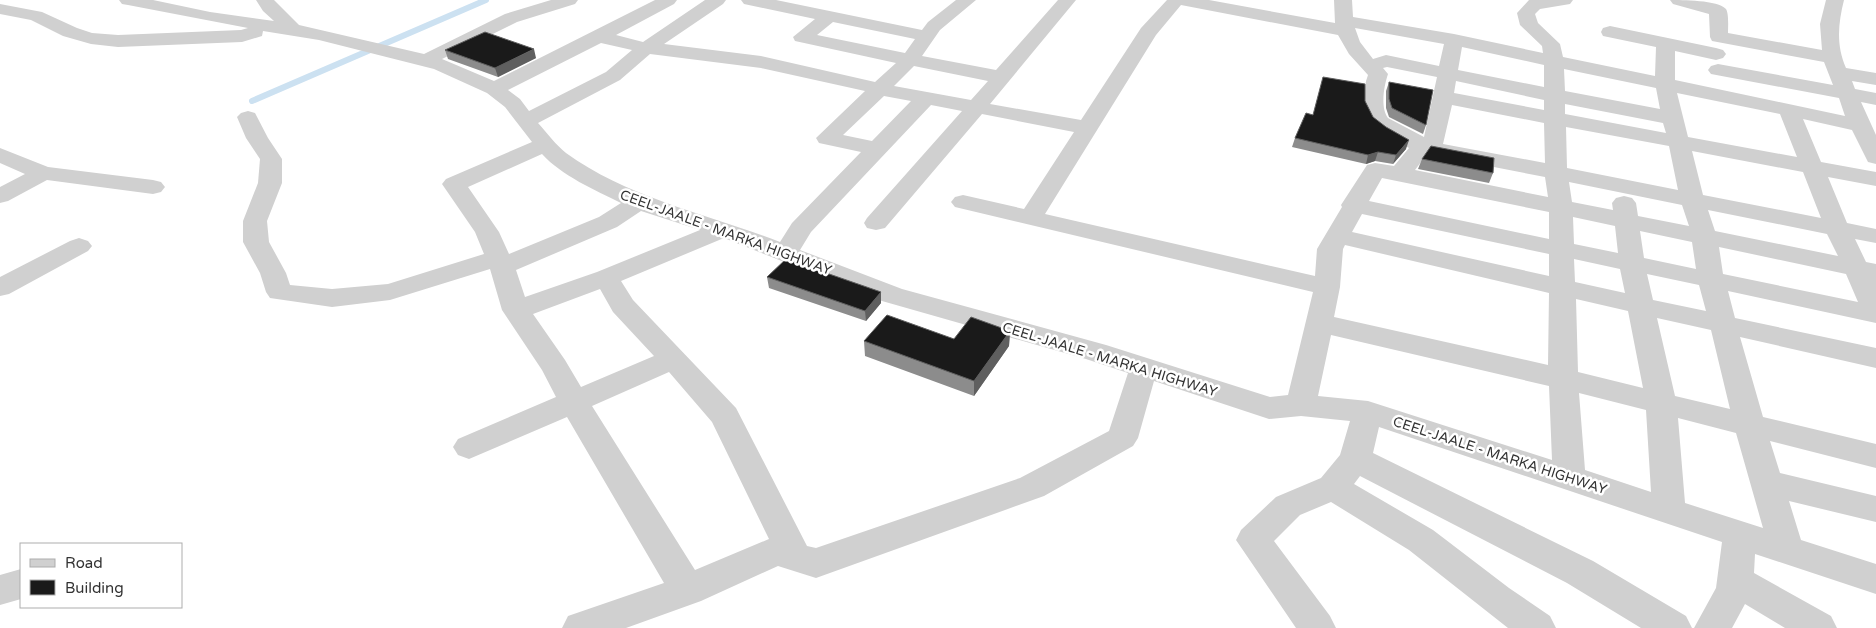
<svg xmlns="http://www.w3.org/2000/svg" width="1876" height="628" font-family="'Varela Round',sans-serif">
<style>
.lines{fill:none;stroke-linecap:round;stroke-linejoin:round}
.stream{stroke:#cce1f1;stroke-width:6}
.minor{fill:#d0d0d0;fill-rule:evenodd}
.wall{fill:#8c8c8c}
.shaded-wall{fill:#5f5f5f}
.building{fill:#1a1a1a;stroke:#5f5f5f}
.labels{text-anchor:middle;stroke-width:5;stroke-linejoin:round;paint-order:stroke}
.street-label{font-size:14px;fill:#333;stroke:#fff}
</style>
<rect width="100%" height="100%" fill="#fff"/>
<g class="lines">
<path class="stream" d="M252 101 486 0"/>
<path class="minor" d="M119 0H153L210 12 274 21 263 11 256 0H274L299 25 424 54 505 14 551 0H578L575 4 517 22 442 59 494 81 655 0H677L674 4 616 35 643 42 705 0H726L723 4 664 44 761 56 875 82 896 63 795 41 793 37 815 19 744 4 741 0H776L922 30 928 22 956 0H976L940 30 922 56 996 70 1058 0H1076L990 104 1081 120 1141 28 1167 0H1209L1335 23 1334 0H1352L1353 17 1454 34 1543 53 1542 46 1520 25 1517 13 1529 0H1573L1570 4 1540 9 1535 14 1538 23 1560 44 1563 57 1655 76 1656 47 1603 36 1601 32 1603 28 1610 26 1716 48 1723 50 1726 54 1723 58 1716 60 1675 51V80L1845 116 1839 98 1711 74 1708 70 1711 66 1718 64 1833 85 1824 62 1712 41 1710 37 1709 14 1673 4 1670 0C1682 0 1718 0 1726 9 1729 14 1728 27 1728 33L1822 50 1820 24 1826 0H1844C1838 24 1836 45 1846 68L1876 73V85L1852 81 1855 89 1876 93V105L1861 102 1876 135V164L1868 162 1852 130 1803 119 1821 162 1876 172V186L1828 177 1847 223 1876 229V243L1855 239 1866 262 1876 264V323L1728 291 1735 318 1876 348V368L1740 337 1763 417 1876 444V468L1770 441 1780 473 1876 496V522L1789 501 1801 540 1876 564V594L1755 554 1754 573 1831 616 1837 628H1785L1745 604 1732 628H1694L1716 588 1722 542 1379 427 1373 453 1593 561 1686 616 1692 628H1641L1567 583 1360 476 1354 484 1433 530 1509 588 1550 616 1556 628H1508L1409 550 1331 502 1300 515 1274 541 1330 616 1336 628H1296L1236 540 1241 530 1276 497 1321 478 1340 455 1350 421 1301 416 1269 419 1154 381 1138 438 1133 446 1044 496 816 578 778 566 701 601 626 628H562L568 616 664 583 567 417 469 459 458 455 453 447 458 439 556 397 542 370 502 310 490 269 390 300 332 307 270 298 266 292 260 273 243 242V221L258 183 260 159 246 138 237 117 241 113 248 111 255 113 268 138 282 159V183L267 221 269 242 286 273 290 285 332 289 388 284 484 254 475 232 442 184 446 179 532 142 505 107 487 93 434 69 319 40 263 31 262 36 242 42 118 47 91 44 63 36 31 20 0 14V4L42 12 77 28 92 33 118 35 241 30 248 28 128 5 122 4ZM1181 5 1338 35 1349 54 1368 75C1365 83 1364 90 1364 99 1363 130 1385 134 1409 148L1394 166 1375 163 1367 165 1341 205 1342 207 1317 249 1315 276 1045 214 1156 35ZM833 22 915 39 905 53 817 35ZM1355 28 1444 44 1439 66 1386 55 1373 59 1360 42ZM601 43 632 50 606 72 529 111 520 99 508 90ZM1462 47 1544 65V87L1458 70ZM650 54 761 68 865 91 816 138 819 143 861 152 792 223 780 242C708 214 630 199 566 153 556 145 547 133 538 123L620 80ZM914 66 988 81 971 100 894 86ZM1387 67 1437 77 1424 137 1388 118C1380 107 1384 86 1388 74L1383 68ZM1564 69 1656 88 1660 109 1565 91ZM1456 81 1544 100V110L1454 93ZM1677 93 1780 114 1797 157 1688 137ZM884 96 911 101 872 141 843 135ZM1565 104 1663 123 1666 133 1565 114ZM931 105 962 111 867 218 864 223 867 228 876 230 885 228 982 114 1074 132 1024 209 963 195 955 197 951 202 955 207 1313 292 1288 395 1270 397 1106 345 902 289 800 250 811 232ZM1452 105 1544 123 1545 163 1443 144ZM1566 127 1669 146 1678 190 1567 168ZM1692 151 1803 172 1821 218 1703 195ZM542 154C562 176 595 190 621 203L599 217 509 254 499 232 468 187ZM1427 154 1545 177 1548 197 1415 170ZM1382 178 1549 212V239L1369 201ZM1569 182 1682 205 1689 226 1638 216 1636 203 1632 198 1624 196 1616 198 1612 203 1613 210 1572 202ZM1708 210 1827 234 1838 256 1715 231ZM641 211 700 230 597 272 525 297 516 270 617 227ZM1362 214 1549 254V276L1352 232ZM1573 217 1615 226 1618 253 1574 244ZM1640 231 1692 242 1696 269 1644 258ZM724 238 882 301 1086 359 1128 373 1109 431 1020 478 816 548 807 546 736 408 633 300 621 281ZM1345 245 1549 293 1548 365 1334 317 1340 287 1343 249ZM1719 247 1846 274 1858 302 1723 274ZM1574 259 1620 269 1625 293 1575 282ZM1647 274 1699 285 1706 311 1653 300ZM600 289 613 312 654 356 581 387 565 360 533 314ZM1576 299 1628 311 1643 388 1578 372ZM1657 318 1711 330 1730 409 1675 396ZM1331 335 1549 386 1552 460 1368 401 1318 396ZM669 372 712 422 769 539 695 570 592 406ZM1579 393 1646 410 1651 492 1585 470ZM1678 418 1736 433 1763 528 1685 503Z
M0 148 48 167 153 180 161 182 165 187 161 192 153 194 47 180 8 201 0 203V187L25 174 0 163Z
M79 238 88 241 92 246 88 251 9 294 0 296V277L70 241Z
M21 569V599L0 605V575Z"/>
</g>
<path class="wall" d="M445 50 536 58 498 77 448 59Z
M1389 82 1426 125 1423 134 1389 117 1386 108V91Z
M1365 101 1373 117 1406 149 1393 164 1375 161 1366 164 1292 147 1295 138 1313 115Z
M1422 159 1493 173 1489 183 1418 169Z
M767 277 881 292V303L866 321 769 288Z
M1010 331 1009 346 974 396 865 356 864 341 954 339Z"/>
<path class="shaded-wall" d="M534 49 536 58 498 77 495 68Z
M1409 140 1406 149 1393 164 1396 155Z
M1378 152 1375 161 1366 164 1368 155Z
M881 292V303L866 321 865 311Z
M1010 331 1009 346 974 396V381Z"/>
<path class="building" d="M485 32 534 49 495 68 445 50Z
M1323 77 1365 84V101L1373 117 1386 127 1409 140 1396 155 1378 152 1368 155 1295 138 1306 113 1313 115Z
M1389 82 1433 90 1426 125 1392 108 1389 99Z
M1431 146 1494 158 1493 173 1422 159Z
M786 259 881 292 865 311 767 277Z
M887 315 954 339 971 317 1010 331 974 381 864 341Z"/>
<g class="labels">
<g class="street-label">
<text transform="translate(726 232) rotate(20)" y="5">CEEL-JAALE - MARKA HIGHWAY</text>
<text transform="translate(1110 359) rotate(17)" y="5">CEEL-JAALE - MARKA HIGHWAY</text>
<text transform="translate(1500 455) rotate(18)" y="5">CEEL-JAALE - MARKA HIGHWAY</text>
</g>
</g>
<rect x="20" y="543" width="162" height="65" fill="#ffffff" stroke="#adadad"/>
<rect x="30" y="559" width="25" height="8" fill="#d0d0d0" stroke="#adadad"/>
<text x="65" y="568" font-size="15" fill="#333333">Road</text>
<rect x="30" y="580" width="25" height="15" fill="#1a1a1a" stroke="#adadad"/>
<text x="65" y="593" font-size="15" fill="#333333">Building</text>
</svg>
